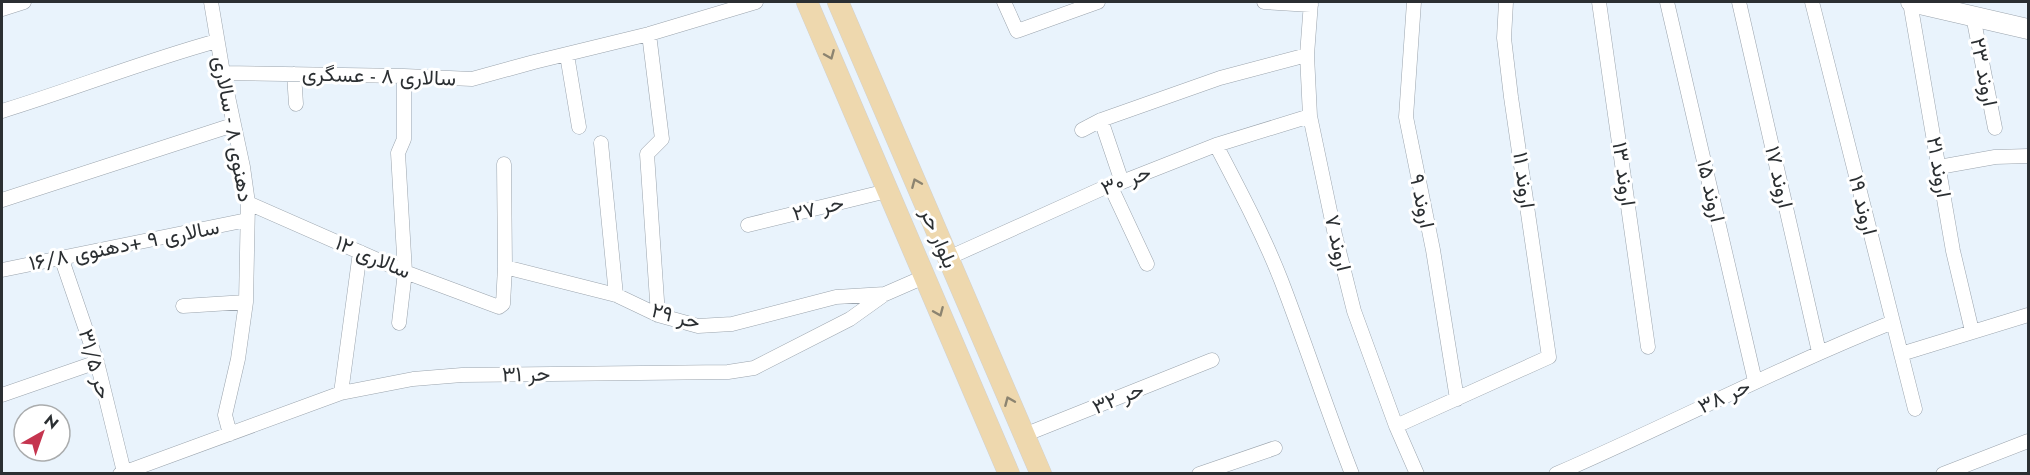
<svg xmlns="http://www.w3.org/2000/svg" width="2030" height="475" font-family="Jost,Vazirmatn,sans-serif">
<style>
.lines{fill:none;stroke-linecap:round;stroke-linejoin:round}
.street-casing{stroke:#9ba4ad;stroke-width:15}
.secondary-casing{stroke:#9ba4ad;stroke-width:21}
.primary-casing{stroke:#d0d1d2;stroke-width:22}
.street{stroke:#fff;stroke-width:14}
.secondary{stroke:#fff;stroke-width:20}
.primary{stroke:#eed8ae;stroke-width:21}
.oneway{stroke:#8c8470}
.labels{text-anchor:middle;stroke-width:6;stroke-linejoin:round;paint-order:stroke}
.street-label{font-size:21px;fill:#2b2f32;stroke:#fff}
</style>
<rect width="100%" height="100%" fill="#e9f3fc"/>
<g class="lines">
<g class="street-casing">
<path id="street" d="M211 2 223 73 243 167 248 203 246 302 238 359 225 415 230 434
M1004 2 1017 31 1098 2
M1264 2 1311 5
M1311 2 1307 55 1310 116 1335 235 1354 311 1396 426 1417 474
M1414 2 1406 117 1433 250 1457 399
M1599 2 1648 347
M1667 2 1755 381
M1739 2 1819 352
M1812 2 1915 409
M1910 2 1953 251 1972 331
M2 9 24 2
M1973 16 1995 128
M649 34 662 139 647 154 658 315
M567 55 579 127
M223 73 404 76 472 79 534 62 649 34 756 2
M294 74 296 104
M2 111C74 89 144 61 217 41
M1101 120 1122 182
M1082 130 1101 120 1220 78 1307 55
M601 143 616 295
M1216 145C1239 189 1263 234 1281 280 1306 345 1327 410 1352 474
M1939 167 1995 157 2028 156
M1110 185 1147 264
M2 200 233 125
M248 203 405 272 499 307 503 304 505 267 504 164
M748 225 887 191
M61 257 97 362 124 472
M948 258 1110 185 1122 182 1216 145 1310 116
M505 267 616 295 658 315 698 326 732 324 836 297 885 294
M2 270 247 220
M183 306 246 302
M399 323 405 272 398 153 404 139V76
M1901 354 2028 315
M341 393 360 252
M2 395 97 362
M1396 426 1549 357 1511 97 1504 38 1506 2
M1024 435 1212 360
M120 474 341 393 413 379 462 375 728 372 754 368 850 319 885 294 924 277
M1199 474 1275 448
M1556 474C1669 425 1778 368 1893 322
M1943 474 2028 441"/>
</g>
<g class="secondary-casing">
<path id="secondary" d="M1911 2 2028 29"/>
</g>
<g class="primary-casing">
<path id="primary" d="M807 2 1009 474
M838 2 1041 474"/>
</g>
<use href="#street" class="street"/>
<use href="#secondary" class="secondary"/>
<use href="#primary" class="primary"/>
</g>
<defs><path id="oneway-chevron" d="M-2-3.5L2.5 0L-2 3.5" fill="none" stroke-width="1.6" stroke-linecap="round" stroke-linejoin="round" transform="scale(1.5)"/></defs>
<g class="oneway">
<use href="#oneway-chevron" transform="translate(830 55) rotate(67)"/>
<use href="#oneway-chevron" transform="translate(916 183) rotate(-113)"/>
<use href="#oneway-chevron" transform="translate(939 312) rotate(67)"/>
<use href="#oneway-chevron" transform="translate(1009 401) rotate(-113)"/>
</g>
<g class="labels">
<g class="street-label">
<text transform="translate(1984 72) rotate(79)" y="7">اروند ۲۳</text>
<text transform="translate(379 76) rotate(2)" y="7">سالاری ۸ - عسگری</text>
<text transform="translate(233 129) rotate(80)" y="7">دهنوی ۸ - سالاری</text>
<text transform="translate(1939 167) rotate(80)" y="7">اروند ۲۱</text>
<text transform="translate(1624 174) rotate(82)" y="7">اروند ۱۳</text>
<text transform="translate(1779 177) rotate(77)" y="7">اروند ۱۷</text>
<text transform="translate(1126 180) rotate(-21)" y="7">حر ۳۰</text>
<text transform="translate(1524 180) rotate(82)" y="7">اروند ۱۱</text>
<text transform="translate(1711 191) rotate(77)" y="7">اروند ۱۵</text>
<text transform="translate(1422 201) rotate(78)" y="7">اروند ۹</text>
<text transform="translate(1863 205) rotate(76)" y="7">اروند ۱۹</text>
<text transform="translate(818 208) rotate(-14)" y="7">حر ۲۷</text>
<text transform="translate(939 238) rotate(67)" y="7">بلوار حر</text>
<text transform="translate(1338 243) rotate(77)" y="7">اروند ۷</text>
<text transform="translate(124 245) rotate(-11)" y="7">سالاری ۹ +دهنوی ۱۶/۸</text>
<text transform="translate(373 257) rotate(23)" y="7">سالاری ۱۲</text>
<text transform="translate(676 316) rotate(15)" y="7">حر ۲۹</text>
<text transform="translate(95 364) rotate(74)" y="7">حر ۳۱/۵</text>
<text transform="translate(526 374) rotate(-1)" y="7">حر ۳۱</text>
<text transform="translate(1724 396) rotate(-25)" y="7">حر ۳۸</text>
<text transform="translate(1118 398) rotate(-22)" y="7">حر ۳۲</text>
</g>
</g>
<rect width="2030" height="475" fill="none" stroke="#2b2f32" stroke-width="6"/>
<g transform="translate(42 433) rotate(40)"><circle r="28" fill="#ffffff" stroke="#aaacad" stroke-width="1.5"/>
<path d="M0-4.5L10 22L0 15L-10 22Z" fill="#c5354f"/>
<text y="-9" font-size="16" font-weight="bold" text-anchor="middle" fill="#2b2f32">N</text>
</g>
</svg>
